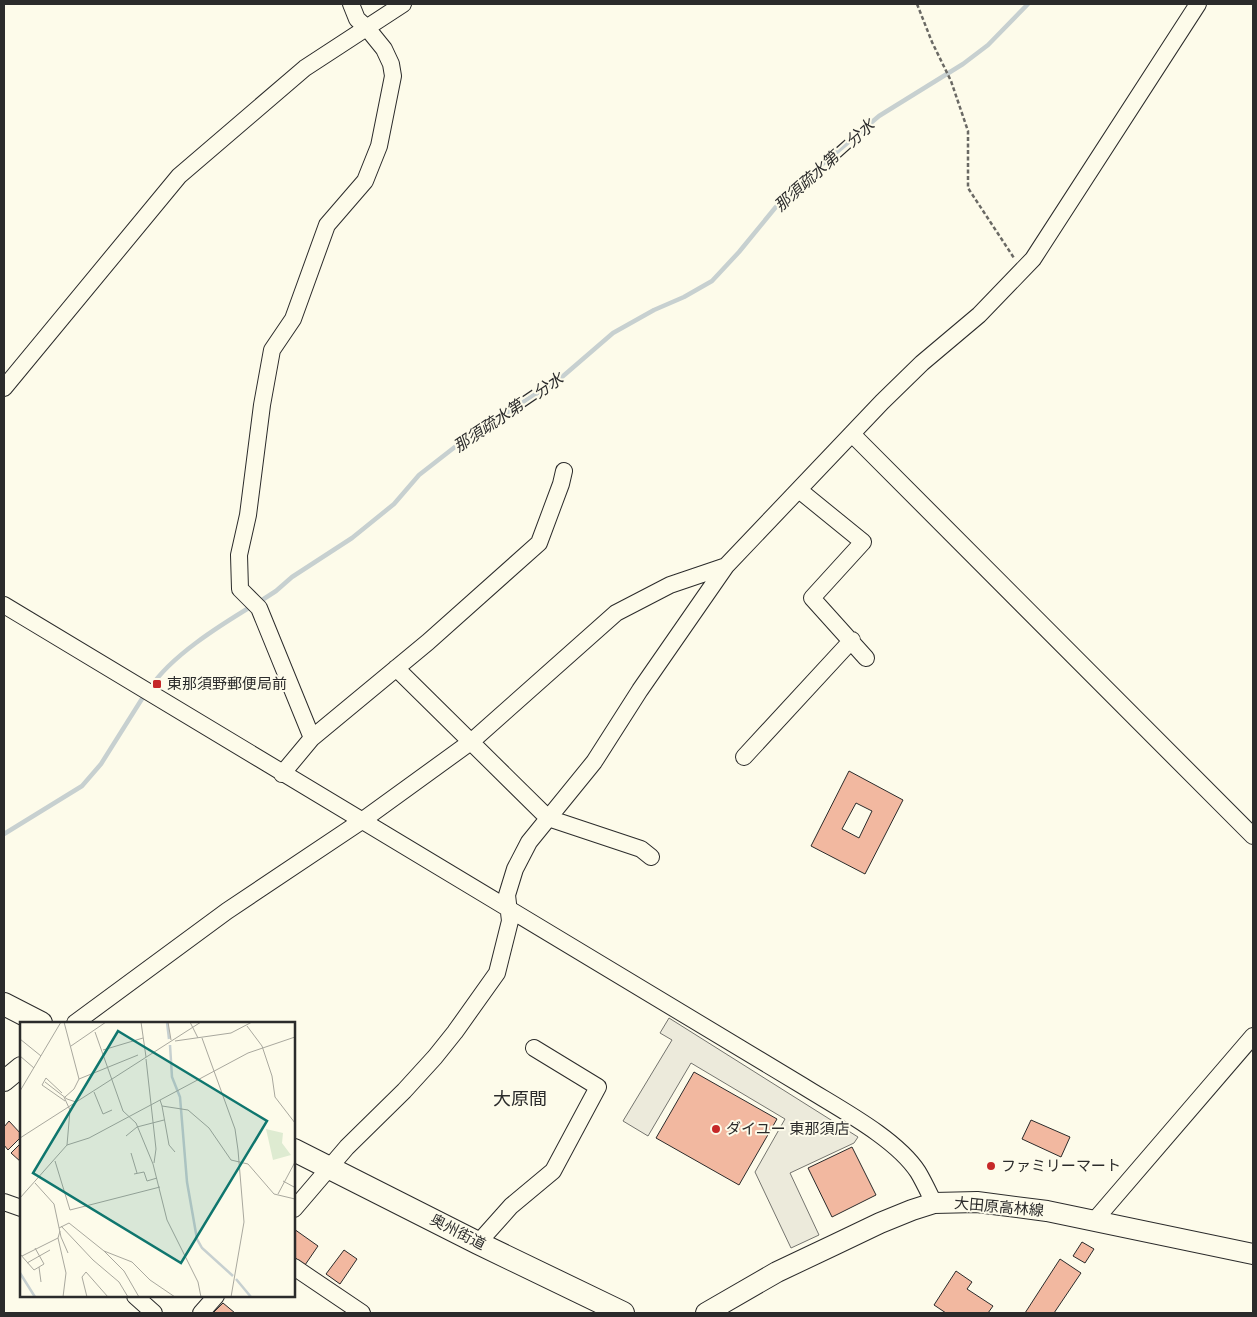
<svg xmlns="http://www.w3.org/2000/svg" width="1257" height="1317" font-family="'Nunito Sans','Noto Sans JP',sans-serif">
<style>
.parking{fill:#eceadb;stroke:#74746e}
.lines{fill:none;stroke-linecap:round;stroke-linejoin:round}
.stream{stroke:#c7d0d0;stroke-width:4.5}
.building{fill:#f2b8a0;stroke:#2b2b2b;fill-rule:evenodd}
.minor-casing{stroke:#2b2b2b;stroke-width:18}
.major-casing{stroke:#2b2b2b;stroke-width:22}
.highway-casing{stroke:#2b2b2b;stroke-width:24}
.path{stroke:#6a6964;stroke-width:2.5;stroke-dasharray:4 2.5;stroke-linecap:butt}
.minor{stroke:#fdfbea;stroke-width:16}
.major{stroke:#fdfbea;stroke-width:20}
.highway{stroke:#fdfbea;stroke-width:22}
.poi-dot{fill:#c62828;stroke:#fdfbea;stroke-width:2}
.labels{text-anchor:middle;stroke-width:4;stroke-linejoin:round;paint-order:stroke}
.poi-label{font-size:15px;fill:#2b2b2b;stroke:#fdfbea;text-anchor:start}
.street-label{font-size:15px;fill:#2b2b2b;stroke:#fdfbea}
.water-label{font-size:16px;font-style:italic;fill:#2b2b2b;stroke:#fdfbea}
.quarter-label{font-size:18px;fill:#2b2b2b;stroke:#fdfbea}
.inset-river{fill:none;stroke:#c7d0d0;stroke-width:2.5}
.inset-road{fill:none;stroke:#a9a89e;stroke-width:1}
.view{fill:#0f766e;fill-opacity:0.15;stroke:#0f766e;stroke-width:2.5}
.inset-edge{fill:none;stroke:#2b2b2b;stroke-width:2.5}
</style>
<rect width="100%" height="100%" fill="#fdfbea"/>
<path class="parking" d="M669 1018 858 1137 854 1143 790 1173 819 1235 791 1248 755 1172 785 1119 691 1063 648 1136 623 1121 672 1040 660 1033Z"/>
<g class="lines">
<path class="stream" d="M259 602 276 591 292 577 352 538 394 504 419 475 460 443 562 377 613 333 654 310 684 297 712 281 739 252 775 208 812 173 879 116 963 64 988 45 1028 4
M150 688C171 656 219 626 252 606
M4 834 82 786 101 764 145 694"/>
</g>
<path class="building" d="M849 771 903 800 865 874 811 846ZM856 803 872 811 859 838 842 829Z
M694 1072 777 1119 739 1185 656 1138Z
M1031 1120 1070 1137 1061 1157 1022 1139Z
M9 1121 21 1134V1137L8 1150 4 1145V1127Z
M21 1143V1162L11 1153Z
M852 1147 876 1195 832 1217 808 1168Z
M294 1229 318 1246 305 1265 294 1257Z
M1082 1242 1094 1249 1085 1263 1073 1256Z
M344 1250 357 1259 340 1284 326 1274Z
M1060 1259 1081 1273 1054 1313H1025Z
M956 1271 972 1282 967 1289 993 1306 988 1313H946L934 1305Z
M223 1303 235 1313H213Z"/>
<g class="lines">
<g class="minor-casing">
<path id="minor" d="M4 388 179 176 305 68 403 4
M852 434 1253 836
M799 490 863 542 812 598 866 658
M4 605 803 1086C838 1108 896 1138 918 1172 924 1182 929 1193 934 1203
M396 668 548 818 641 849 651 857
M312 738 428 642 539 543 561 484 564 471
M744 757 852 640
M282 774 312 738 259 608 240 589 239 555 248 515 262 405 272 350 293 319 327 225 365 181 379 146 393 76 391 64 384 49 367 28 357 19 351 4
M75 1023 227 911 363 820 472 741 616 613 670 585 726 566
M4 1202 21 1208
M294 1209 347 1147 404 1091 435 1057 455 1032 497 973 510 921 507 895 515 869 529 842 594 762 640 690 726 566 882 402 922 363 979 315 1033 259 1198 4
M1094 1221 1253 1036
M478 1243 511 1206 553 1171 598 1087 534 1048
M294 1267 362 1313
M135 1296 154 1313
M201 1313 216 1296"/>
</g>
<g class="major-casing">
<path id="major" d="M4 1081 21 1067
M706 1313 777 1272 834 1245 880 1223 912 1210 934 1203 977 1202 1047 1211 1253 1254"/>
</g>
<g class="highway-casing">
<path id="highway" d="M4 1004 41 1023
M294 1150 478 1243 623 1313"/>
</g>
<path class="path" d="M917 4 932 42 951 81 968 131V188L1014 258"/>
<use href="#minor" class="minor"/>
<use href="#major" class="major"/>
<use href="#highway" class="highway"/>
</g>
<g class="poi-dot">
<rect x="152" y="679" width="10" height="10" rx="2.5"/>
<circle cx="716" cy="1129" r="5"/>
<circle cx="991" cy="1166" r="5"/>
</g>
<g class="labels">
<g class="poi-label">
<text x="167" y="689">東那須野郵便局前</text>
<text x="726" y="1134">ダイユー 東那須店</text>
<text x="1001" y="1171">ファミリーマート</text>
</g>
<g class="street-label">
<text transform="translate(999 1207) rotate(5)" y="5">大田原高林線</text>
<text transform="translate(458 1232) rotate(27)" y="5">奥州街道</text>
</g>
<g class="water-label">
<text transform="translate(824 165) rotate(-42)" y="6">那須疏水第二分水</text>
<text transform="translate(508 412) rotate(-34)" y="6">那須疏水第二分水</text>
</g>
<g class="quarter-label">
<text x="520" y="1105">大原間</text>
</g>
</g>
<g transform="translate(20 1022)">
<rect width="275" height="275" fill="#fdfbea"/>
<path d="M246 107 263 111 262 121 271 133 253 138Z" fill="#deebd1"/>
<path class="inset-river" d="M147 0 149 17M150 23 152 55 160 75 167 160 177 217 182 226 213 254M0 251 15 275M216 257 231 275"/>
<path class="inset-road" d="M44 0 59 57 54 67 45 75M121 0 126 35M148 0 151 18M170 0 178 16M227 4 242 24 252 54 255 75 275 101M75 10 103 89 116 101 133 142 147 198 178 260 181 275M182 16 215 107 218 128 224 200 211 275M0 17 21 34M155 19 211 11 232 0M51 24 86 0M83 28 123 16M0 34 14 46M126 37 136 127 134 141M59 57 118 33M25 60 47 77 56 80M0 69 41 0M74 70 83 92 92 88M42 71 26 56 22 63 45 79M140 78 142 84 168 88 189 106 211 138 228 142 254 172 275 177M142 84 149 123 155 130M106 114 117 105 144 98M0 116 181 0M47 123 69 116 228 31 275 15M111 131 117 151M35 139 50 188 140 165M114 152 124 150 127 159 137 156M263 159 274 165 275 162M15 161 34 182 41 215 48 231M258 172 275 140M0 176 47 123 50 88 44 75M41 204 73 238 99 260 108 275M39 206 49 201 84 229 112 240 130 258 155 275M40 209 38 216 46 251 43 275M15 226 24 242 19 245M84 229 104 249 119 275M0 232 14 248 19 245 21 260M2 234 38 216M7 241 30 228M67 275 62 255 66 250 88 275"/>
<path class="view" d="M98 9 247 99 161 241 13 151Z"/>
<rect width="275" height="275" class="inset-edge"/>
</g>
<rect width="1257" height="1317" fill="none" stroke="#2b2b2b" stroke-width="10"/>
</svg>
